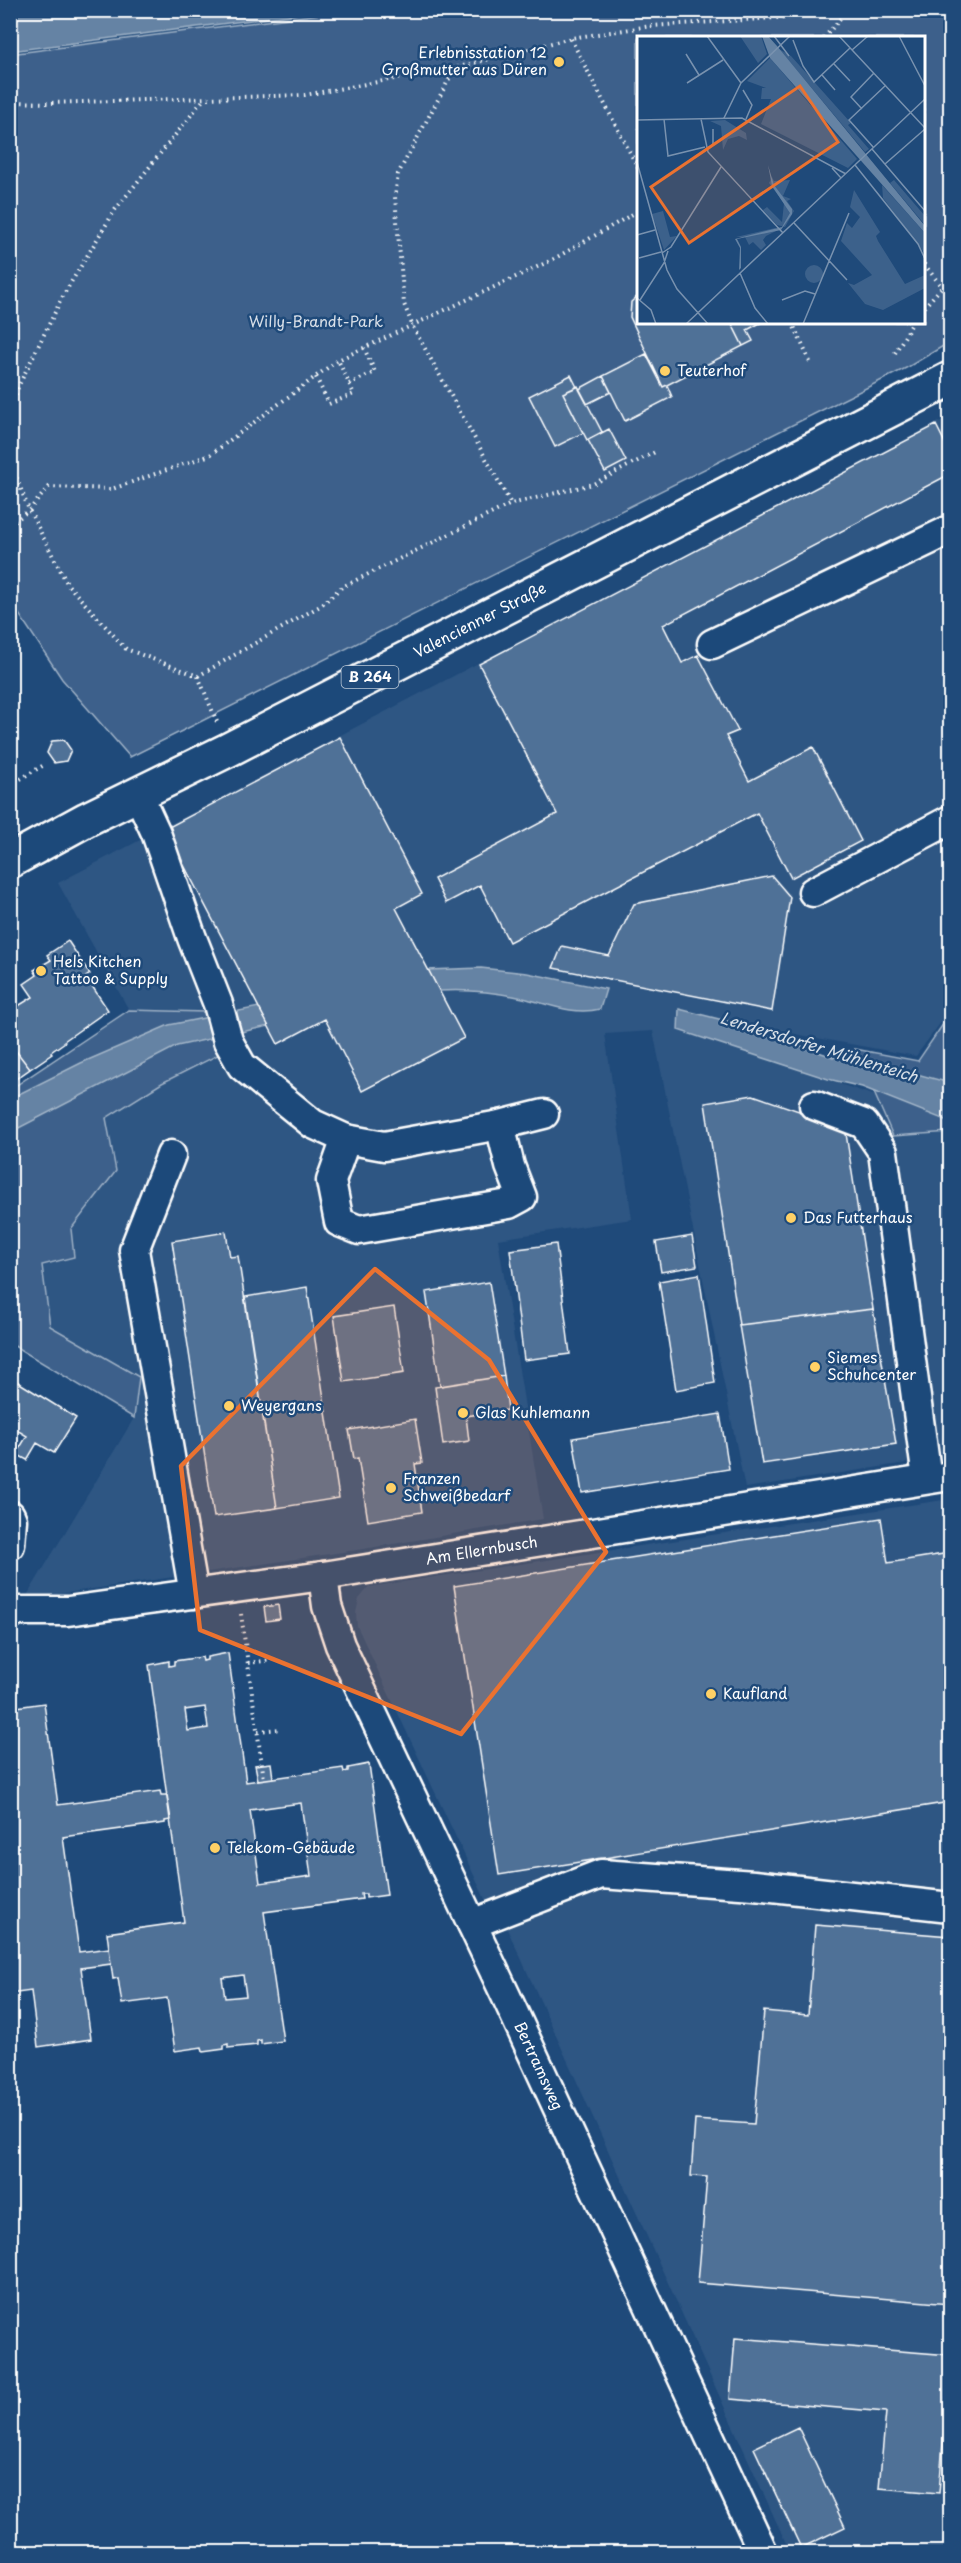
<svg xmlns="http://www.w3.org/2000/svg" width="961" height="2563" font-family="'Playpen Sans',sans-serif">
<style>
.built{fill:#2e5683}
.green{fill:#3c618b;stroke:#9eb0c5;stroke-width:1.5;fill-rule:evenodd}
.water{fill:#6583a4;stroke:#a3b5c8;stroke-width:1.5}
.building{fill:#507197;stroke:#fff;stroke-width:1.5;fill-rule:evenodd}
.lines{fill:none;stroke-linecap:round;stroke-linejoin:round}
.minor-casing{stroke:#fff;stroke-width:33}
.major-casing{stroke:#fff;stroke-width:38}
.path{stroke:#fff;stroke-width:4;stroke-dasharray:1.5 4.5;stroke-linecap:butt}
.minor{stroke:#1f4a7a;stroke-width:28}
.major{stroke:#1f4a7a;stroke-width:33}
.marked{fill:#eb7230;fill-opacity:0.2;stroke:#eb7230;stroke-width:4.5;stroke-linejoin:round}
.poi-dot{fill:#ffd166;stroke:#1f4a7a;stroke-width:2}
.labels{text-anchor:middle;stroke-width:5;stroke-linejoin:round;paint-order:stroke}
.shield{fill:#1f4a7a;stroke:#bcc9d7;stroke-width:1.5}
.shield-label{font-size:14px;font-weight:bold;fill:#fff}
.poi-label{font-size:15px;fill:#fff;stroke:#1f4a7a;text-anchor:start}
.park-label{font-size:15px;fill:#d8dfe8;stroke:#1f4a7a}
.street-label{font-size:15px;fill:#fff;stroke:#1f4a7a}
.water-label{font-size:16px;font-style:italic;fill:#d8e0e8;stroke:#1f4a7a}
.inset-road{fill:none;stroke:#7992af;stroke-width:1.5}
.view{fill:#eb7230;fill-opacity:0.15;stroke:#eb7230;stroke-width:3}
.inset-edge{fill:none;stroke:#fff;stroke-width:3}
</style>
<rect width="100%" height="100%" fill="#1f4a7a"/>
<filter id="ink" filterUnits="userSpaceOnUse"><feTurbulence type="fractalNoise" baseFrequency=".0167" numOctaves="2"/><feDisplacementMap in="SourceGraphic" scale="12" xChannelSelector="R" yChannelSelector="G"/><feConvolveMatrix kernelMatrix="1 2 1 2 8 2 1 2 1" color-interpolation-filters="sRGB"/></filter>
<g filter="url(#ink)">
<path class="built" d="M950 416V1010L916 1056 735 1023 680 1009 678 1030 876 1096 893 1136 950 1132V1456L745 1488 653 1031 605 1034 632 1219 498 1239 543 1519 363 1549 25 1599 134 1418 139 1378 50 1326 42 1264 116 1171 106 1118 162 1083 220 1054 205 1012 129 1010 58 883Z
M950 1499V2552H790L520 1956 507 1929 486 1901 357 1626 356 1613 359 1599 369 1587Z"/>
<path class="green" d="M351 10 950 11V342L908 367 130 757 62 679 11 602 10 54ZM638 38H924V322H638Z
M129 1010 205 1012 220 1054 162 1083 106 1118 116 1171 71 1229 74 1257 42 1265 50 1326 139 1377 134 1418 11 1344V1089Z
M950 1014V1132L893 1136 855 1049 918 1061Z"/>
<path class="water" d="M11 10H322V11L11 51Z
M481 968 527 973 606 989 600 1009C574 1016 548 1004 523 998 495 992 467 989 439 991L428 970Z
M259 1007 269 1026 177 1046 11 1132V1098L81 1063 169 1025Z
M679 1009 735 1023 833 1057 866 1060 950 1083V1122L862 1087 828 1079 678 1030Z"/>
<path class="building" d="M638 296V322H731L743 346 663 387 630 317 631 302Z
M731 322H762L747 330 753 341 743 346Z
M646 354 663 387 667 385 672 397 625 421 603 376Z
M571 375 577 387 563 393 583 433 555 447 529 396Z
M603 376 611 392 587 404 579 389Z
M578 386 602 432 587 440 563 393Z
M936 425 950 453V474L663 625 682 663 698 655 738 731 726 736 749 781 813 747 861 841 791 878 757 813 509 942 480 885 446 903 434 879 557 814 479 664Z
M609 429 626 461 605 472 588 440Z
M340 737 422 894 396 908 464 1038 362 1091 325 1019 278 1044 165 829Z
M64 740 71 750 66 761 54 763 47 753 52 741Z
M772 876 790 897 772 1011 553 968 562 946 609 956 634 904Z
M68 941 90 974 86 977 108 1010 64 1041 65 1042 51 1052 52 1054 30 1069 10 1043V1011L33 997 24 984 37 975 34 970 51 960 47 955Z
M10 1043 30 1069 10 1083Z
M753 1095 845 1127 873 1309 739 1325 705 1103Z
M226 1232 230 1257 238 1256 277 1508 214 1517 172 1241Z
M692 1236 697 1266 661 1272 656 1242Z
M556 1244 570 1354 524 1360 510 1250Z
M699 1274 715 1383 676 1390 659 1281Z
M489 1282 504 1376 440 1386 426 1292Z
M307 1287 339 1498 277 1508 245 1297Z
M394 1307 404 1373 344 1382 334 1316Z
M873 1309 896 1444 762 1464 739 1325Z
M504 1376 508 1410 466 1416 469 1441 443 1445 435 1387Z
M10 1377 76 1418 54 1453 37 1443 27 1460 16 1454 27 1436 10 1426Z
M720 1414 729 1469 582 1493 573 1438Z
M415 1419 422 1463 415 1464 422 1512 368 1521 358 1458 354 1459 349 1430Z
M881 1518 888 1563 950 1553V1802L499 1875 454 1586Z
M278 1605 280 1619 266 1621 264 1607Z
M228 1653 246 1782 343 1768 344 1772 348 1771V1768L369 1764 387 1895 366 1898V1894H361L362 1899 264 1912 283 2041 261 2044V2040L257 2041V2045L228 2048V2044L224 2045V2049L203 2052 202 2047 175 2051 167 1998 122 2004 118 1978 113 1979 107 1933 184 1922 149 1665 169 1661V1666L174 1665V1661L202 1657 203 1661 207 1660V1657ZM205 1707 208 1728 188 1731 185 1710ZM301 1803 311 1876 260 1883 250 1810ZM243 1975 246 1996 225 1998 222 1978Z
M44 1703 58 1805 160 1791 161 1795H167L171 1820 165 1821V1823L63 1837 79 1952 109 1948 111 1964 81 1968 91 2039 38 2047 31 1991 10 1994V1708Z
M271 1763 273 1778 258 1780 255 1765Z
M815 1925 950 1936V2304L698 2283 707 2177 691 2176 695 2120 754 2124 764 2011 808 2015Z
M735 2338 950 2355 939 2493 879 2488 886 2412 730 2399Z
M798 2427 845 2527 801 2548 754 2448Z"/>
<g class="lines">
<g class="minor-casing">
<g id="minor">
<path d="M712 644 950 530"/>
<path d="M138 794 156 833 192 938 218 1004 228 1041 242 1066 313 1124 346 1139 384 1146 500 1125 544 1114"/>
<path d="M813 892 950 820"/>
<path d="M814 1105 864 1124 883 1152 927 1479"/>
<path d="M346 1139 331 1181 339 1222 359 1230 509 1204 522 1197 510 1166 500 1125"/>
<path d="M171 1155 134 1250 194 1594"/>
<path d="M10 1515 12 1520 10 1545"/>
<path id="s1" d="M323 1576 327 1606 340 1645 506 1996 763 2552"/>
<path id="s2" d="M10 1611H68L323 1576 950 1476"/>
<path d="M472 1924 601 1874 754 1885 950 1907"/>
</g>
</g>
<g class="major-casing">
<g id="major">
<path id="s3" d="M10 861 87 819 228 750 950 379"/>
</g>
</g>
<path class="path" d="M824 38 845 13
M571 39 638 168
M455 68 398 174 395 197 404 304 413 327 511 504
M10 102 49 103 305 95 455 68 571 38 651 26 900 10
M924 264 942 287
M924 307 942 287 950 284
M792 322 811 364
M895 353 913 322
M316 377 329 404 354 394 338 360
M349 384 375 372 364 348
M10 418 18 387 64 294 115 210 204 99
M10 461 29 510 68 585 126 649 198 676 320 606 342 587 511 504 593 484 655 452
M10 525 29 510 49 487 112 489 210 455 338 360 552 260 638 211
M198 676 217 722
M10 785 44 765
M945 1282 950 1281
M241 1614 264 1779
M248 1663 272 1660
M258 1731 281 1729"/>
<use href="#minor" class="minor"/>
<use href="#major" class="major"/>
</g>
</g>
<path class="marked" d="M375 1269 489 1360 606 1552 461 1734 200 1630 181 1466Z"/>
<g class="poi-dot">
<circle cx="559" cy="62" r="6"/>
<circle cx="665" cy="371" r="6"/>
<circle cx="41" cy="971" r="6"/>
<circle cx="791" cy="1218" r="6"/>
<circle cx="815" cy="1367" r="6"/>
<circle cx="229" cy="1406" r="6"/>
<circle cx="463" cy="1413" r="6"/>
<circle cx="391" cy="1488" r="6"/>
<circle cx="711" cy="1694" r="6"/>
<circle cx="215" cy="1848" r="6"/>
</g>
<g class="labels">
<rect class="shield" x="341.5" y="666" width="57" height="22" rx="4.5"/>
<g class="shield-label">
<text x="370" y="682">B 264</text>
</g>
<g class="poi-label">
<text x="547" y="58" text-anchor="end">Erlebnisstation 12<tspan x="547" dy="17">Großmutter aus Düren</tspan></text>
<text x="677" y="376">Teuterhof</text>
<text x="53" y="967">Hels Kitchen<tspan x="53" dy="17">Tattoo &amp; Supply</tspan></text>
<text x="803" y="1223">Das Futterhaus</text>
<text x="827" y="1363">Siemes<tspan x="827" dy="17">Schuhcenter</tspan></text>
<text x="241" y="1411">Weyergans</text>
<text x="475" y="1418">Glas Kuhlemann</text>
<text x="403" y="1484">Franzen<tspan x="403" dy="17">Schweißbedarf</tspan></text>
<text x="723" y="1699">Kaufland</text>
<text x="227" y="1853">Telekom-Gebäude</text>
</g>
<g class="park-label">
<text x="316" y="327">Willy-Brandt-Park</text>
</g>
<g class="street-label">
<text dy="5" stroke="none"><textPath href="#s3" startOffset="528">Valencienner Straße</textPath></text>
<text dy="5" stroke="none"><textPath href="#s2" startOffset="476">Am Ellernbusch</textPath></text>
<text dy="5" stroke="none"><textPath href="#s1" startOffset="537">Bertramsweg</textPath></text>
</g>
<g class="water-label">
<text transform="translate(819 1047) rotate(17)" y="6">Lendersdorfer Mühlenteich</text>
</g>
</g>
<g transform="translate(637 36)">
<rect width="288" height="288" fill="#1f4a7a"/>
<path d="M103 0H124L130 18 121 27ZM142 13 154 20 214 87 211 89 232 113 228 116ZM133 22 220 123 211 132 124 88 134 63H124L125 52H129L110 45ZM88 84 109 97 110 104 102 100 91 103 86 114 84 90 73 85ZM135 141 137 145 153 144 146 160 154 163 150 165 157 175 148 191 140 189 126 174 130 171 145 186 147 167 132 147ZM257 144 288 180V189L253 147ZM245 149 288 197V218L246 162ZM217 154 243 196 239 200 241 205 268 248 288 239V252L246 274 228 268 211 247 217 249 235 239 204 205 210 187 215 192 223 181 213 171ZM26 175 33 201 40 200 27 214 15 178ZM138 192 141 194 129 200 126 204 129 209 124 214 116 206 112 209 108 201H99ZM168 238a9 9 0 1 1 18 0a9 9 0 1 1-18 0Z" fill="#3c618b"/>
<path d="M125 0H131L140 10 288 190V197L133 22ZM131 129 137 149 155 173V178L144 194 100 203 104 211V232L102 234 103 212 98 203 145 191 153 177 135 150Z" fill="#6583a4"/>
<path class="inset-road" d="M70 0 104 47M137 0 152 20M202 0 288 92M262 0 288 50M156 4 166 30 177 46 213 12M215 14 231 0M49 18 62 39M197 28 213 45M185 39 198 54M50 47 86 24M106 54 115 69 109 83M225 73 214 61 237 37M87 82 104 47 153 0M27 83 31 120 68 111M64 83 71 116 146 197M0 84 105 82 209 138M237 112 212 84 249 49M69 113 76 109V93M235 113 288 175M0 126 30 234 40 253 71 288M248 128 288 93M218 129 281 208 288 223M195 132 204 142 288 63M157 187 210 244M0 199 18 194M25 217 34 211 84 131M2 222 24 216M103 237 118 272 131 288M0 262 14 274 19 288M3 264 27 227 31 215M145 264 168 255 178 258M49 288 204 142M166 288 212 177"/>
<path class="view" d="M163 50 201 106 52 207 14 151Z"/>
<rect width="288" height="288" class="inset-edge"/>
</g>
<rect width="961" height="2563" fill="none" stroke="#1f4a7a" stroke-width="36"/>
<rect x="18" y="18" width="925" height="2527" fill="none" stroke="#fff" stroke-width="2" filter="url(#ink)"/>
</svg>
